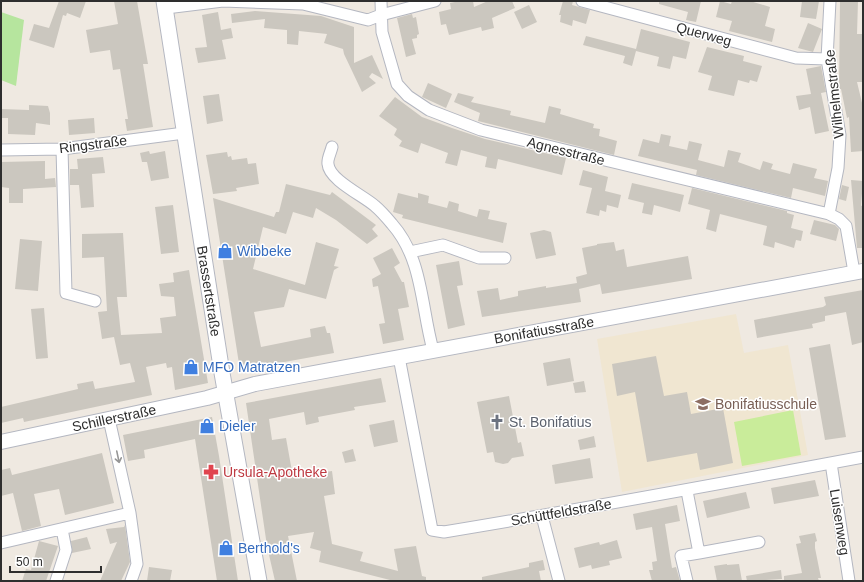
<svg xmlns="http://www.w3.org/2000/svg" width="864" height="582" font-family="Helvetica,sans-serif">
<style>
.education{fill:#f0e6d1}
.green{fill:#b6e59e}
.pitch{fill:#c9ec9a}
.building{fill:#cbc7bf}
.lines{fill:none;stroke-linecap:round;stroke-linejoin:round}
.minor-casing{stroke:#b4b7c1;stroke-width:13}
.tertiary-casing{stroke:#b4b7c1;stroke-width:16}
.secondary-casing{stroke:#b4b7c1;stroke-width:17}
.minor{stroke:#fff;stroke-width:11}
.tertiary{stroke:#fff;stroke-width:14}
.secondary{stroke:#fff;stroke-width:15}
.oneway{stroke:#969696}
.labels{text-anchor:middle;stroke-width:3;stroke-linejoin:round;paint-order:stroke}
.street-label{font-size:14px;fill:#2e2e2e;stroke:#fff}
.shop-label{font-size:14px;fill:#366cbe;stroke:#fff;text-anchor:start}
.education-label{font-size:14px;fill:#785e54;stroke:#fff;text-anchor:start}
.worship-label{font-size:14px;fill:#5b616d;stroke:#fff;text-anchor:start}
.health-label{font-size:14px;fill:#be3a42;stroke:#fff;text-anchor:start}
</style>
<rect width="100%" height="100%" fill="#efe9e1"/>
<path class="education" d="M736 314 744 353 788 345 808 455 622 492 597 339Z"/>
<path class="green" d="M1 12 24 20 16 86 1 80Z"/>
<path class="pitch" d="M793 410 801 455 742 466 734 422Z"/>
<path class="building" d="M59 1H86L80 18 67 13 66 16 63 15 54 48 29 40 34 24 49 28Z
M114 1H137L148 64H143L153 127 127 131 125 119H128L120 69 113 70 110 50 90 53 86 30 118 24Z
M460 1H473L474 7 488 1H512L515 8 492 18 494 28 482 31 481 27 449 35 446 24 441 25 439 12 451 9 450 3Z
M563 1H573L572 5 590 10 586 24 573 20 572 26 560 22 561 15H559Z
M659 1H701L696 22 686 20 688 12 659 4Z
M720 1 731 4 732 1H750L770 7 765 26 775 29 772 42 729 31 732 21 716 17Z
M802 1H819L816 19 800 17Z
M840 1H858L857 34H863V80L862 82H857L863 107V151L851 152 849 117 847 118 841 89H839Z
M529 5 537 22 522 29 514 12Z
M255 11 321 16 354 27V63L372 55 383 79 372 73 369 77 376 83 362 92 344 54 343 49 324 43 327 34 299 31 298 45 287 44V30L264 28 265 19 232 23 231 14Z
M218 12 221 30 231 28 233 38 222 40 226 59 198 63 195 48 207 47 202 15Z
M412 14 413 18 416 17 419 34 417 35V38L412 39 416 54 406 57 397 18Z
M808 23 822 29 813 52 798 48Z
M641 29 690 42 686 59 673 56 670 69 657 66 659 57 636 51 632 66 623 63 625 56 583 45 586 36 636 49Z
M707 47 744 56 743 61 762 66 757 82 750 80 749 83 738 80 734 96 708 90 712 76 698 72Z
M821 66 826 92 821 93 829 131 815 134 810 107 799 110 796 96 811 94 806 69Z
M428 83 452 94 446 108 422 97Z
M458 93 474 97 471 102 511 111 510 115 545 123 549 106 561 109 560 114 594 124 593 128 600 129 599 136 617 141 614 155 478 121 480 113 454 102Z
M219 94 223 121 207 124 203 96Z
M395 97 422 117 452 128 485 139 566 158 562 175 498 159 496 169 485 167 487 157 461 150 457 166 445 163 448 153 421 143 418 153 399 146 402 141 394 135 397 129 379 116Z
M29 105 48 106 50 113V125L36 123 35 135 8 134V118H1V109L29 110Z
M94 118 95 133 69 135 68 120Z
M661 134 671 136 669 146 687 150 689 141 702 144 698 160 724 167 728 150 741 153 738 162 760 170 763 161 773 164 771 169 790 174 793 163 817 169 814 178 828 181 825 196 793 188 791 198 696 175 697 170 638 156 643 139 659 143Z
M149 151 150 154 165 151 169 178 151 181 147 162H142L140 153Z
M227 152 228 157 231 156 232 160 247 158 248 164 256 163 259 184 236 188 237 191 213 194 206 155Z
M103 157 105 173 92 174 94 207 81 208 79 185H70V169H78L77 159Z
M45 161V179L55 178 56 187 23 189V203H9V188L1 187V162Z
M583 170 608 177 605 191 621 195 618 208 607 205 606 212 600 210 599 216 586 213 592 188 579 185Z
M851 180 863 181 861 206 863 205V248H857Z
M632 183 684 195 680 212 654 205 652 215 642 213 644 203 628 199Z
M286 184 330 195 332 192 376 225 372 229 378 236 367 244 336 220 316 208 313 218 293 212 286 234 263 227 253 269 305 285 316 242 339 249 334 266 339 267 334 270 326 299 289 289 284 307 254 312 261 347 311 337 310 329 325 326 327 333H330L334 353 240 370 213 198 274 217 276 212H279Z
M842 185 849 187 846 201 839 199Z
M692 188 787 211V213L794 215 791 228 803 231 801 241 796 240 794 248 775 242 774 248 763 245 767 226 720 214 716 232 706 229 710 210 688 204Z
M398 193 418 198V193L429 196 428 203 447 208 449 201 459 204 458 211 477 217 479 209 490 211 488 219 507 223 503 243 402 218 403 215 393 212Z
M173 205 179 252 161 254 155 207Z
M814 220 835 225 839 229 836 241 810 234Z
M544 230 551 232 556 255 536 259 530 233Z
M123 233 127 297H117L121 335 162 333 160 318 176 316 174 297 161 296 159 284 174 282 173 273 189 270 208 383 175 390 172 367 167 368 166 363 146 367 152 395 24 422 23 418 1 423V407L78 389 77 384 93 381 95 389 135 382 130 363 120 365 114 337 102 339 98 312 107 311 104 257 82 258V234Z
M20 239 42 241 38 291 15 289Z
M614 242 616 251 624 249 627 267 688 256 692 279 602 294 600 284 579 289 581 302 482 317 477 291 498 288 500 300 518 296V291L546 286V288L577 283 576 277 587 274 582 248 597 245V244Z
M392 248 400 263 394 267 402 282H404L409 307 398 309 404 340 383 344 379 324 385 323 378 286 373 287 372 279 381 274 373 258Z
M459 261 463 285 457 286 465 325 448 329 436 265Z
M863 290V342L852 345 846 312 825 316V321L812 324 813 328 757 338 754 320 823 307 826 305 824 297Z
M44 308 48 358 36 359 31 309Z
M830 344 846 437 825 440 809 348Z
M656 356 664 396 687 392 691 414 723 408 733 463 700 470 697 453 647 462 635 392 617 396 612 364Z
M570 358 574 381 547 386 543 363Z
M381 378 386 402 354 407 355 410 318 417 319 422 306 425 304 412 269 419 272 440 286 438 293 477 332 471 335 494 324 496 332 544 363 552 360 561 398 571 394 549 416 546 422 576 426 577V581H394L319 562 321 551 310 548 314 532 288 536 297 581H275L267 546 246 403Z
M584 381 586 392 575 393 573 383Z
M509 396 518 443 521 442 524 456 512 458 508 463 503 464 495 462 493 452 487 453 477 402Z
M212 417 219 456 238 581H217L195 439 144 450 145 458 128 461 123 435Z
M394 420 398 442 374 447 369 425Z
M594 436 596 447 580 450 578 440Z
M353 449 356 461 345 463 342 452Z
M102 453 114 503 65 515 59 489 34 494 41 526 22 531 13 493 1 496V470L10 468 12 475Z
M590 458 593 478 555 484 552 465Z
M815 480 819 496 774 504 771 488Z
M746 492 750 508 707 518 703 501Z
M677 505 680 521 665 524 672 568 676 567 680 581H652L649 570H653L652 562 657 561 652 527 636 530 633 514Z
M125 525 130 562 121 581H100L117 542 110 544 106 529 124 527Z
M815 533 817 541 815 542V548L821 578H818L819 581H784V576L802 573 796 544 801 543 799 536Z
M87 537 91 549 72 553 71 541Z
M617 540 622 558 609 561 610 565 592 569 591 565 579 568 574 548 599 542 600 545Z
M39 541 58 546 46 581H22L26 569 31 570Z
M543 560 545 570 539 571 541 581H482V577L529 567V563Z
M727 564V565L739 564 742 581H717L714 566Z
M149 567 172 570 170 581H147Z
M781 570 782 579 747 581 746 576Z"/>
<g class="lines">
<g class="minor-casing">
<path id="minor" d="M381 1 382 32 397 84 408 96 429 110 481 130 829 214
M582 1 796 58 827 59
M830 1 827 59 840 135 838 168 829 214 839 219 846 226 854 272
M166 8 223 1 303 4 368 20 381 15 435 1
M332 147C331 152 327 159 328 164 329 180 364 196 375 206 381 211 387 218 392 224 423 259 421 307 433 350
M62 149 66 293 95 301
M1 150 62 149 184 133
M410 252 443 245 479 258H505
M399 357 432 530 444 532C584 509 724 483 863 457
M109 419 130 513 137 564 131 581
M831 463 849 581
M687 491 699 553 681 556 687 581
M542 516 559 581
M1 543 130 513
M699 553 759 542
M56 581 66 550 62 529"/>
</g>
<g class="tertiary-casing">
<path id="tertiary" d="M1 442 207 398 255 384 863 271"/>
</g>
<g class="secondary-casing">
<path id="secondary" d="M164 1 222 373 259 581"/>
</g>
<use href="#minor" class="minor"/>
<use href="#tertiary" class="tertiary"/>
<use href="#secondary" class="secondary"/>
</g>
<defs><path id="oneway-shaft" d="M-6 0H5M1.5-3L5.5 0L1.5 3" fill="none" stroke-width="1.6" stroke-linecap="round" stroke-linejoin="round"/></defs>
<use class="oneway" href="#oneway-shaft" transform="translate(118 457) rotate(78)"/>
<defs>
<g id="shop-bare" transform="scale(1.2)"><path d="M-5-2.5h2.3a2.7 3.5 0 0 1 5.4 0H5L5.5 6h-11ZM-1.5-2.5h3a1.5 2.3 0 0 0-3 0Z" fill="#3f7fe0" stroke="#fff" stroke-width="2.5" paint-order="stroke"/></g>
<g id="school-bare" transform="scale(1.2)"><path d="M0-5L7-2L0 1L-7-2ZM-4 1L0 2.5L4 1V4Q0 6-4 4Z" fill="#8d6e63" stroke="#fff" stroke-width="2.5" paint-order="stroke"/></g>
<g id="church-bare" transform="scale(1.2)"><path d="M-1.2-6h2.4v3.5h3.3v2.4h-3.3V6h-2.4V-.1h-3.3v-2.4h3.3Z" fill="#6b7280" stroke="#fff" stroke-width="2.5" paint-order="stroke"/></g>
<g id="pharmacy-bare" transform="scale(1.2)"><path d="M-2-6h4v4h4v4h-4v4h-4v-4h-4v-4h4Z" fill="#e0444e" stroke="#fff" stroke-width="2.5" paint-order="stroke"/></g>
</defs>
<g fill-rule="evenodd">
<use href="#shop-bare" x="225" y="251"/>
<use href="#shop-bare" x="191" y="367"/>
<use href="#school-bare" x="703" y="404"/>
<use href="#church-bare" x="497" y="422"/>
<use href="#shop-bare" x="207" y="426"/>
<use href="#pharmacy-bare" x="211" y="472"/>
<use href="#shop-bare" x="226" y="548"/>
</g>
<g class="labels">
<g class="street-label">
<text transform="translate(704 34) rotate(15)" y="5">Querweg</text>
<text transform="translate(834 94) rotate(-96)" y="5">Wilhelmstraße</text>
<text transform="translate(93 144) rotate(-7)" y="5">Ringstraße</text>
<text transform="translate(566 151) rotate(14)" y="5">Agnesstraße</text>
<text transform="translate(209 291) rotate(81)" y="5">Brassertstraße</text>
<text transform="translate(544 330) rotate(-10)" y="5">Bonifatiusstraße</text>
<text transform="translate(114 418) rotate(-12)" y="5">Schillerstraße</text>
<text transform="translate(561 512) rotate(-10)" y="5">Schüttfeldstraße</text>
<text transform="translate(840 522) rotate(81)" y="5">Luisenweg</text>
</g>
<g class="shop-label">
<text x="237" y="256">Wibbeke</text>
<text x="203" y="372">MFO Matratzen</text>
<text x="219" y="431">Dieler</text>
<text x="238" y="553">Berthold's</text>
</g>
<g class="education-label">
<text x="715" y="409">Bonifatiusschule</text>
</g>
<g class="worship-label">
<text x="509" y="427">St. Bonifatius</text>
</g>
<g class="health-label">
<text x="223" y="477">Ursula-Apotheke</text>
</g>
</g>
<rect width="864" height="582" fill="none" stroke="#2e2e2e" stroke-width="4"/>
<path d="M10 566v6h91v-6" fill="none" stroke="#2e2e2e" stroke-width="2"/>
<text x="16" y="566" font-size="12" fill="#2e2e2e" stroke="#ffffff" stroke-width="3" paint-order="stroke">50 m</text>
</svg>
